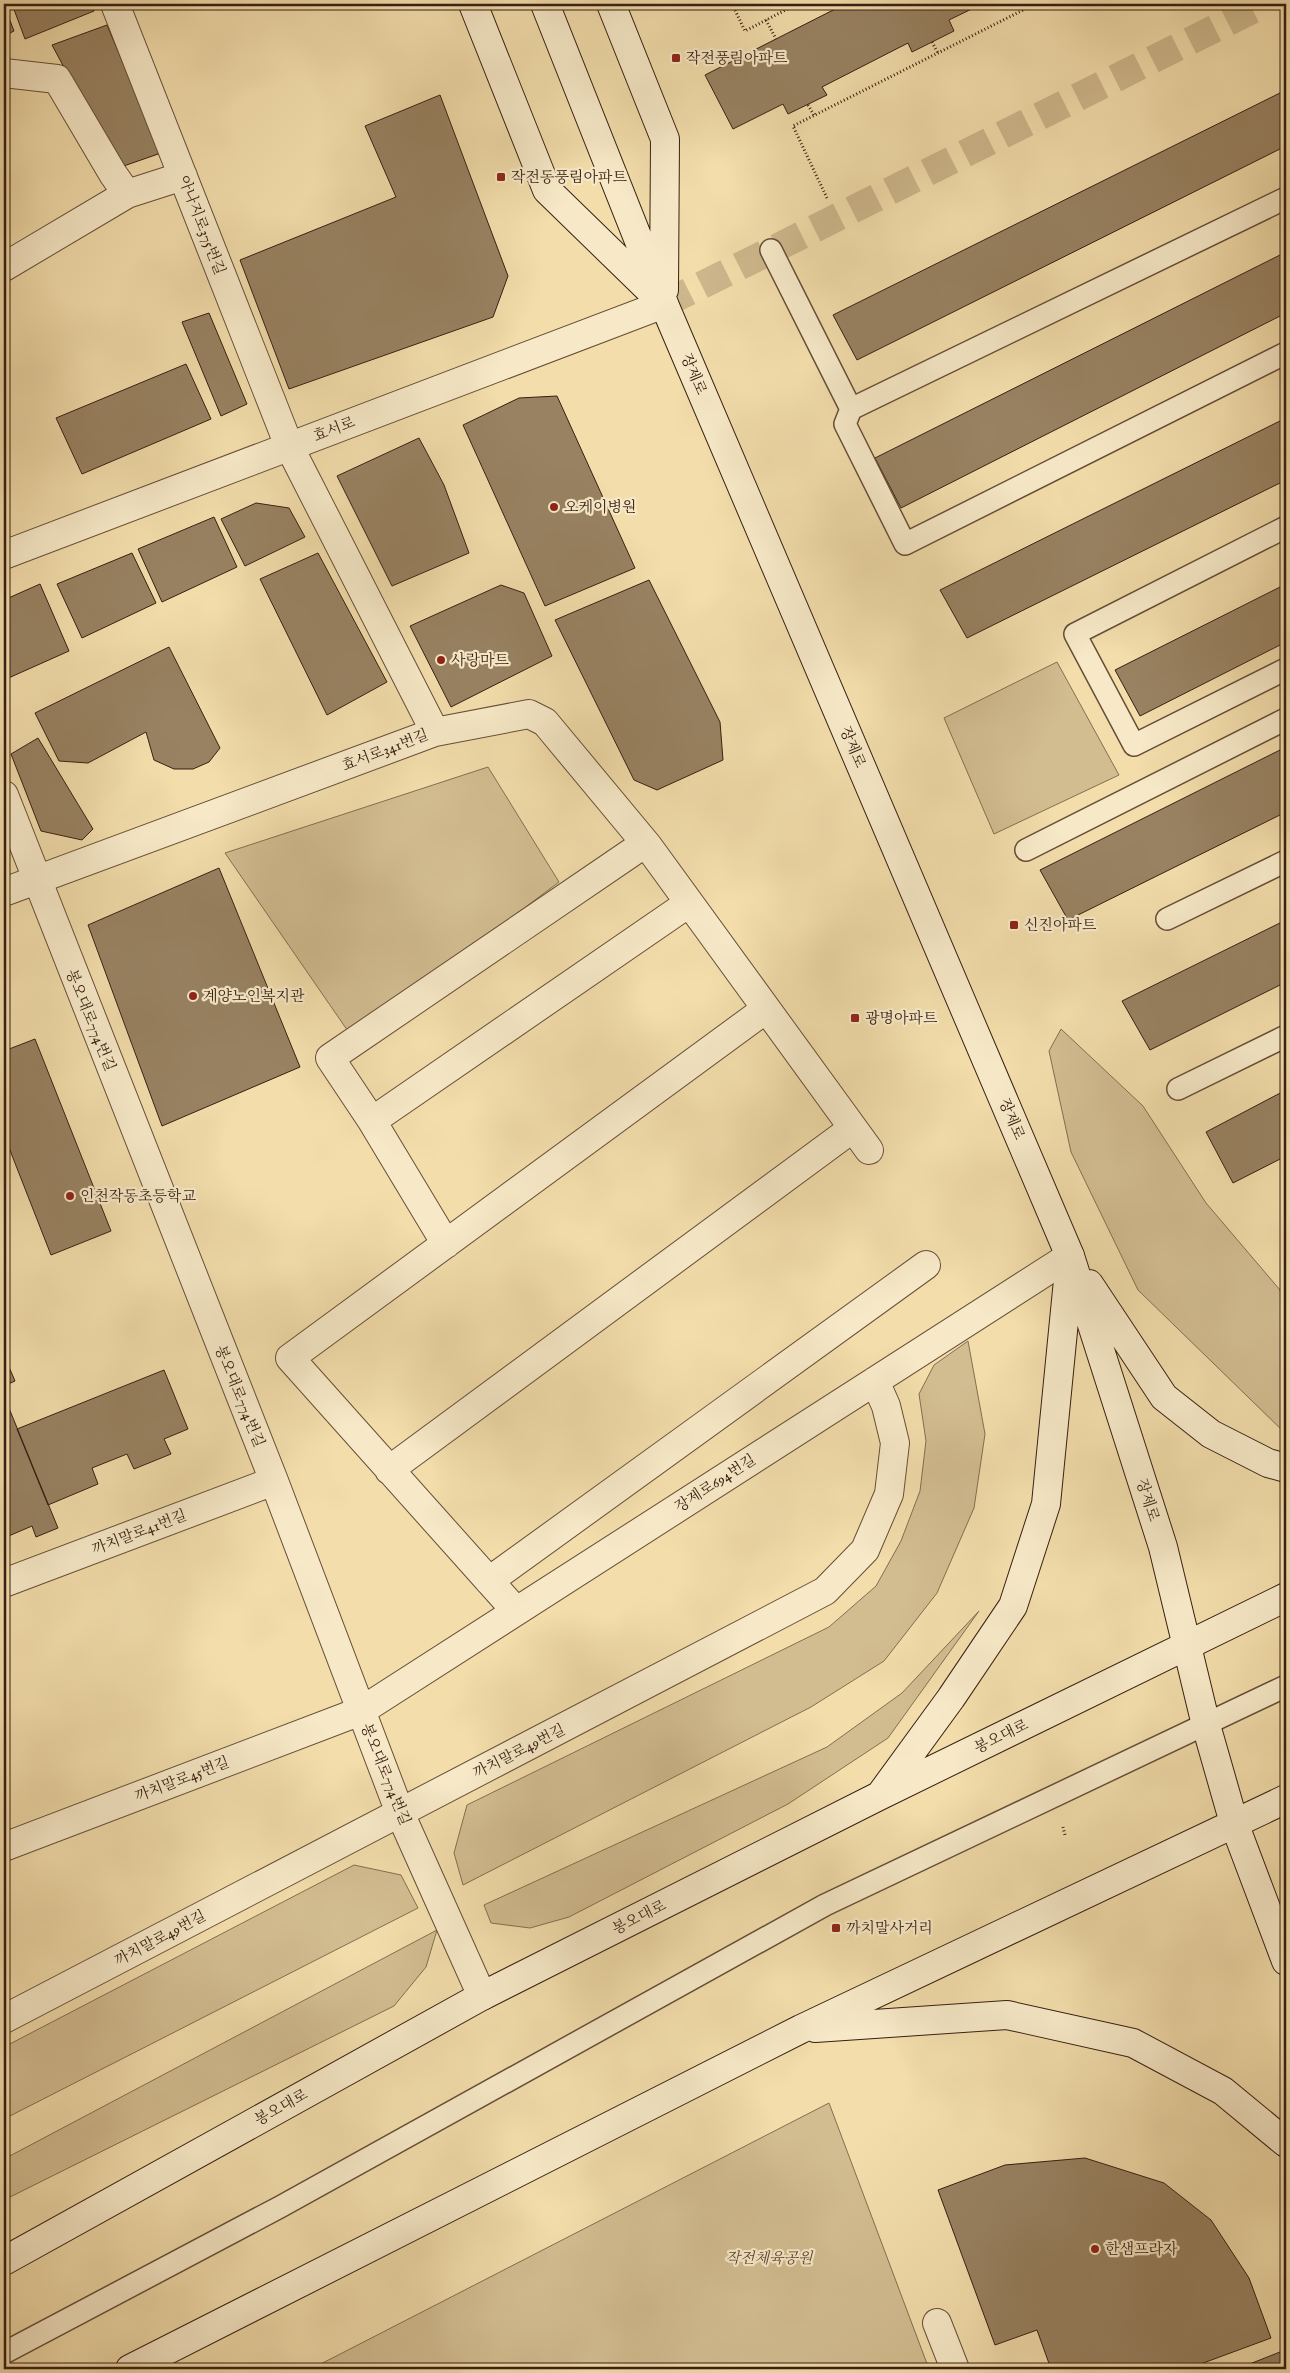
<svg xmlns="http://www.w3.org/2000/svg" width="1290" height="2373" font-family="'IM FELL English','Noto Serif KR',serif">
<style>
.green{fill:#d2bd91;stroke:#846e52}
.building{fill:#988262;stroke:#371f12}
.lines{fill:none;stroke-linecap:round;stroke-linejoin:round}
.tertiary-tunnel{stroke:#cdb78c;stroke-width:28;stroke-dasharray:28 14;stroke-linecap:butt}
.service-casing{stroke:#664e38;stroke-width:24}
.minor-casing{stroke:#664e38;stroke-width:30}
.tertiary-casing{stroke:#664e38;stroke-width:30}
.secondary-casing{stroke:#371f12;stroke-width:30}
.path{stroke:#371f12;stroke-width:3;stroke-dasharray:1 2.5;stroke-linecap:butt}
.service{stroke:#f7e9c8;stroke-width:21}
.minor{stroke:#f7e9c8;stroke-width:28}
.tertiary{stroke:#f7e9c8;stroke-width:28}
.secondary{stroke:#f7e9c8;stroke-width:28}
.poi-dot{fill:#8f2418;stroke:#f7e9c8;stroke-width:2}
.labels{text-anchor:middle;stroke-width:4.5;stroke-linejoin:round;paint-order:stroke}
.poi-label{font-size:15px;fill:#371f12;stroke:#f7e9c8;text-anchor:start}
.street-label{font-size:15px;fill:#371f12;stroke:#f7e9c8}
.park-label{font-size:15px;font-style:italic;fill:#5e4632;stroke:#f7e9c8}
</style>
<rect width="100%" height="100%" fill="#f2ddab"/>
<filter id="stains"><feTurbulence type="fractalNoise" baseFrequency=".004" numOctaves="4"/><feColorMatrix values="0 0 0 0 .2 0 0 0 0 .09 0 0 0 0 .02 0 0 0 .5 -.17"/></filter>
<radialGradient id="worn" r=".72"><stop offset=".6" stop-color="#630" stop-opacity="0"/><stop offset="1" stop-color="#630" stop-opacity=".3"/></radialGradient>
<path class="green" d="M1057 662 1119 775 994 834 944 718Z
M488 767 559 882 352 1037 225 853Z
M1061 1029 1143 1106 1206 1203 1280 1290 1286 1317V1434L1138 1290 1071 1152 1049 1051Z
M968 1341 985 1434 974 1508 937 1593 884 1661 811 1707 463 1885 454 1853 467 1805 829 1627 876 1586 901 1541 920 1491 926 1441 919 1394 934 1365Z
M979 1611 888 1738 788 1804 569 1917 530 1928 491 1923 484 1905 827 1747 902 1693Z
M354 1865 401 1875 418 1908 4 2119V2047Z
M437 1930 426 1967 394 2006 4 2200V2159Z
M829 2103 929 2369H311Z"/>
<path class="building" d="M12 4H92L94 11 25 39Z
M845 4H982L949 20 954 31 912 52 908 43 822 87 827 95 788 114 783 104 733 129 705 75Z
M4 5 14 31 4 36Z
M107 25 161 153 118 168 52 45Z
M1286 90V146L857 360 833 315Z
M440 95 508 276 493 317 289 389 240 260 396 197 365 126Z
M1286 252V313L901 508 875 458Z
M209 313 247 404 221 416 182 322Z
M186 364 211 419 82 474 56 418Z
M557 396 635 568 545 606 463 425 519 398Z
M1286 418V480L967 638 940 590Z
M419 438 444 485 469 553 392 586 337 476Z
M256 503 289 508 305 537 245 566 221 519Z
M214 517 237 567 162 602 138 549Z
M132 553 156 603 82 638 57 584Z
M318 553 387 682 327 715 260 579Z
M649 580 720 722 723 760 657 790 634 780 555 620Z
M40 584 69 651 4 680V600Z
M1286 584V642L1140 716 1115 670Z
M501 585 524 593 552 656 451 707 410 626Z
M169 647 220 748 209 762 193 769H174L154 760 146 732 88 763 59 761 35 713Z
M38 738 93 829 82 840 41 831 11 754Z
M1286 747V812L1068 920 1040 870Z
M219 868 300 1067 162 1126 88 925Z
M1286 920V982L1150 1050 1122 1001Z
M35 1039 111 1231 51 1255 4 1135V1051Z
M1286 1090V1156L1233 1183 1206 1132Z
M6 1360 15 1381 4 1386V1361Z
M164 1370 188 1429 164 1439 171 1454 134 1469 127 1454 92 1468 98 1484 48 1505 17 1429Z
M4 1396 58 1528 36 1537 32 1526 4 1538Z
M1085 2158 1164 2183 1211 2220 1249 2278 1271 2338 1187 2369H1099L1097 2365 1085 2369H1051L1037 2330 995 2345 938 2190 1005 2165Z
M1280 2352 1286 2369H1237Z"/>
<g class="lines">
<path class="tertiary-tunnel" d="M664 304 1264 4"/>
<g class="service-casing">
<path id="service" d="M771 250 851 409 1286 198
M851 409 845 424 905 544 1286 353
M1286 527 1075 634 1134 745 1286 669
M1026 850 1286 719
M1167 919 1286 861
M1178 1089 1286 1036
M4 2353 280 2207 825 1905 1286 1686"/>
</g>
<g class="minor-casing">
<path id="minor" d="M4 73 57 79 113 174 127 194
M4 267 127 194 183 176
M435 732 529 714 545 722 648 846 869 1150
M4 795 274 1481 400 1813 482 1996
M4 892 435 732 289 446 115 4
M372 1121 689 903
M446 1244 372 1121 330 1058 644 844
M389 1470 853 1128
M489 1581 926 1265
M4 1583 274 1481
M516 1611 290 1358 766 1009
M4 1847 361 1711 1070 1256
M4 2019 825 1591 865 1550 889 1494 895 1443 886 1406 875 1381
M937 2323 955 2369"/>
</g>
<g class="tertiary-casing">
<path id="tertiary" d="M4 555 664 304"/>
</g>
<g class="secondary-casing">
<path id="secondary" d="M473 4 547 190 658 298
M545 4 664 304 1070 1256 1163 1547 1206 1725 1234 1823 1286 1961
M611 4 665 139 664 290
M1089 1284 1164 1397 1211 1434 1268 1463 1286 1468
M881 1794 951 1698 1013 1606 1046 1504 1069 1270
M815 2028 1007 2015 1133 2043 1223 2091 1286 2143
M4 2261 482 1996 879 1796 1286 1597
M130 2369 801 2029 1286 1799"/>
</g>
<path class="path" d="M732 4 745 31 797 4
M766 20 776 39
M932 42 938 53
M808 105 814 115
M827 198 793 126 1035 4
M1063 1827 1065 1835"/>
<use href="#service" class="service"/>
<use href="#minor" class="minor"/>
<use href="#tertiary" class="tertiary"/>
<use href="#secondary" class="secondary"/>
</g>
<g class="poi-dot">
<rect x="671" y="53" width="10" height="10" rx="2.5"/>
<rect x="496" y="172" width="10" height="10" rx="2.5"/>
<circle cx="554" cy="507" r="5"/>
<circle cx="441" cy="660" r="5"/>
<rect x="1009" y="920" width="10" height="10" rx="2.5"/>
<circle cx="193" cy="996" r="5"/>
<rect x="850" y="1013" width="10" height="10" rx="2.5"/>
<circle cx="70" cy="1196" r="5"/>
<rect x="831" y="1923" width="10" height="10" rx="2.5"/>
<circle cx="1095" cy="2249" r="5"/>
</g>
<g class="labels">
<g class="poi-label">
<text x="686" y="63">작전풍림아파트</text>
<text x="511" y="182">작전동풍림아파트</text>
<text x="564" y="512">오케이병원</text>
<text x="451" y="665">사랑마트</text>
<text x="1024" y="930">신진아파트</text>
<text x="203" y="1001">계양노인복지관</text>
<text x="865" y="1023">광명아파트</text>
<text x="80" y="1201">인천작동초등학교</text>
<text x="846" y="1933">까치말사거리</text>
<text x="1105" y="2254">한샘프라자</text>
</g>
<g class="street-label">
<text transform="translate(202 225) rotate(69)" y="5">아나지로375번길</text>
<text transform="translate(694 374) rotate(67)" y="5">장제로</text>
<text transform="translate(334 429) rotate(-21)" y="5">효서로</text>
<text transform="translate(853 747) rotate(67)" y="5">장제로</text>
<text transform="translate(385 750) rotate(-21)" y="5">효서로341번길</text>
<text transform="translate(91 1020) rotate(68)" y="5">봉오대로774번길</text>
<text transform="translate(1012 1119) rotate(67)" y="5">장제로</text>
<text transform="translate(240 1396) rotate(68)" y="5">봉오대로774번길</text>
<text transform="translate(715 1483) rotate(-33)" y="5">장제로694번길</text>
<text transform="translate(1148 1500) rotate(72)" y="5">장제로</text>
<text transform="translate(139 1532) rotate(-21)" y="5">까치말로41번길</text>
<text transform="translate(1001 1736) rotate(-26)" y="5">봉오대로</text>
<text transform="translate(519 1751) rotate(-27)" y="5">까치말로49번길</text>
<text transform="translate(386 1774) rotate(68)" y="5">봉오대로774번길</text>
<text transform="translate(182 1779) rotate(-21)" y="5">까치말로45번길</text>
<text transform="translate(639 1917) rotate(-27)" y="5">봉오대로</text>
<text transform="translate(160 1938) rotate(-28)" y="5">까치말로49번길</text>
<text transform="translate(281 2107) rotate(-29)" y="5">봉오대로</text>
</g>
<g class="park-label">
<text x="769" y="2263">작전체육공원</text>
</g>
</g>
<rect width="1290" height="2373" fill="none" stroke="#f2ddab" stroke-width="20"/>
<rect x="5" y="5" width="1280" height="2363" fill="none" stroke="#371f12" stroke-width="2.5"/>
<rect x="10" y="10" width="1270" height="2353" fill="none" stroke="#371f12"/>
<rect width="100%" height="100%" filter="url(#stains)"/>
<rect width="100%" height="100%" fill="url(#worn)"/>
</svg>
